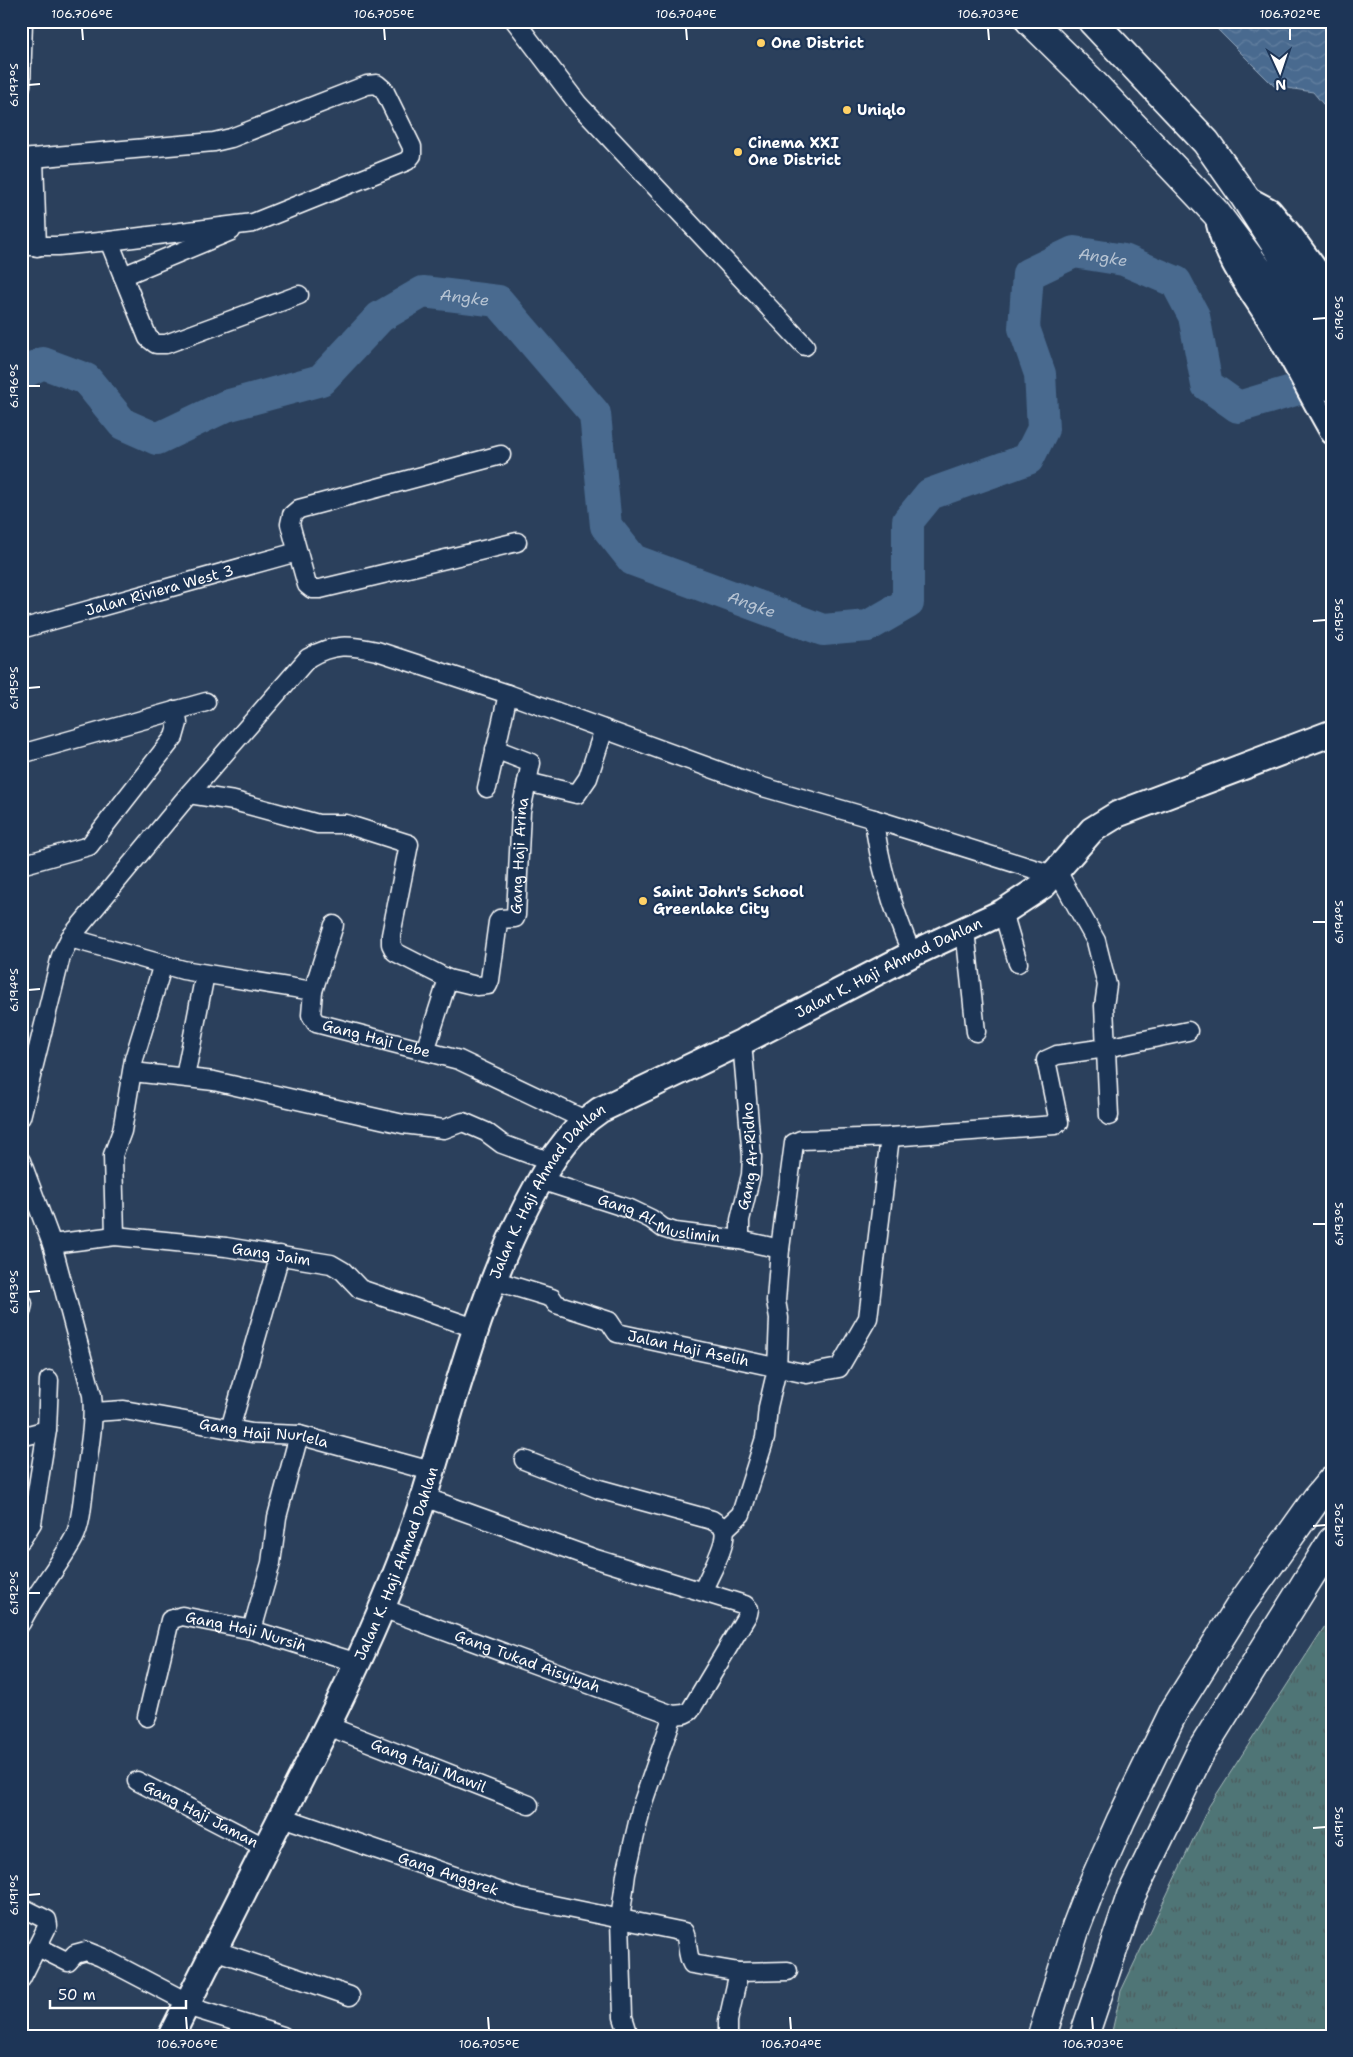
<svg xmlns="http://www.w3.org/2000/svg" width="1353" height="2057" font-family="'Shantell Sans',sans-serif">
<style>
.grass{fill:url(#grass-tufts);stroke:#a7baba}
.water{fill:url(#water-waves);stroke:#92a6bc}
.lines{fill:none;stroke-linecap:round;stroke-linejoin:round}
.river{stroke:#496a8f;stroke-width:32}
.minor-casing{stroke:#fff;stroke-width:21}
.tertiary-casing{stroke:#fff;stroke-width:26}
.secondary-casing{stroke:#fff;stroke-width:29}
.primary-casing{stroke:#fff;stroke-width:31}
.minor{stroke:#1d3557;stroke-width:18}
.tertiary{stroke:#1d3557;stroke-width:22}
.secondary{stroke:#1d3557;stroke-width:25}
.primary{stroke:#1d3557;stroke-width:28}
.ticks{fill:none;stroke:#fff;stroke-width:2}
.poi-dot{fill:#ffd166;stroke:#1d3557;stroke-width:2}
.labels{text-anchor:middle;stroke-width:4.5;stroke-linejoin:round;paint-order:stroke}
.poi-label{font-size:15px;font-weight:bold;fill:#fff;stroke:#1d3557;text-anchor:start}
.street-label{font-size:15px;fill:#fff;stroke:#1d3557}
.water-label{font-size:16px;font-style:italic;fill:#b6c3d2;stroke:#1d3557}
.neatline{fill:none;stroke:#fff;stroke-width:2}
.ticks-label{font-size:12px;text-anchor:middle;fill:#fff}
</style>
<defs>
<pattern id="grass-tufts" width="24" height="20" patternUnits="userSpaceOnUse" patternTransform="scale(1.25)"><rect width="24" height="20" fill="#4f7476"/><path d="M3 7l-1-3M5 7V3M7 7l1-3M15 17l-1-3M17 17v-4M19 17l1-3" fill="none" stroke="#4d5c5d"/></pattern>
<pattern id="water-waves" width="16" height="10" patternUnits="userSpaceOnUse" patternTransform="scale(1.25)"><rect width="16" height="10" fill="#496a8f"/><path d="M0 5q4-4 8 0t8 0" fill="none" stroke="#6480a0"/></pattern>
</defs>
<rect width="100%" height="100%" fill="#2b405c"/>
<filter id="ink" filterUnits="userSpaceOnUse"><feTurbulence type="fractalNoise" baseFrequency=".02" numOctaves="2"/><feDisplacementMap in="SourceGraphic" scale="10" xChannelSelector="R" yChannelSelector="G"/><feConvolveMatrix kernelMatrix="1 2 1 2 8 2 1 2 1" color-interpolation-filters="sRGB"/></filter>
<g filter="url(#ink)">
<path class="grass" d="M1332 1615V2036H1111L1121 1991 1209 1806Z"/>
<path class="water" d="M1209 21H1332V115L1313 92 1274 86Z"/>
<g class="lines">
<path class="river" id="s1" d="M21 374 43 363 86 379 123 424 157 439 226 406 321 380 380 317 423 292 498 301 595 414 606 526 633 560 823 630 868 626 908 603V521L930 494 1028 459 1043 429 1040 374 1024 328 1028 274 1074 252 1124 260 1176 282 1194 316 1207 385 1238 407 1332 379"/>
<g class="minor-casing">
<g id="minor">
<path d="M515 21 578 104 805 346"/>
<path d="M21 86 23 21"/>
<path d="M21 159 214 142 231 138 367 85 377 84 384 90 412 147V155L407 161 253 223 109 241 58 246H21"/>
<path d="M34 159 37 247"/>
<path d="M109 241 148 338 156 344H166L299 295"/>
<path d="M123 276 231 231"/>
<path d="M501 455 299 509 292 515 290 524 307 585 312 589H320L517 542"/>
<path id="s2" d="M21 629 297 552"/>
<path d="M495 749 531 763 527 782"/>
<path d="M21 754 206 702"/>
<path d="M487 788 508 694"/>
<path d="M189 794 234 801 318 824H346L409 844 391 935V944L395 952 448 979 425 1051"/>
<path d="M874 819C879 865 894 912 912 954"/>
<path d="M21 865 89 846 174 737 178 723 176 710"/>
<path d="M1057 871 1096 941 1107 985 1104 1006 1109 1116"/>
<path d="M1003 912 1018 963"/>
<path d="M965 930 976 1032"/>
<path id="s3" d="M70 938 183 970 313 991 311 1015 316 1023 459 1060 585 1120"/>
<path id="s4" d="M448 979 477 986 488 985 490 980 498 922 500 919 515 918 516 915 521 811 527 782 577 794 588 778 604 729"/>
<path d="M313 991 334 925"/>
<path d="M133 1072 214 1081 403 1124 444 1129 463 1122 486 1132 502 1144 551 1162"/>
<path d="M185 1077 205 974"/>
<path d="M21 1117 61 956 70 938 189 794 308 658C333 643 350 645 377 651L508 694 763 787 874 819 1053 875"/>
<path d="M21 1161 52 1244 92 1395C95 1424 88 1453 85 1482 82 1500 82 1522 74 1538 58 1568 36 1592 21 1623"/>
<path id="s5" d="M540 1180 630 1209 651 1219 663 1228 675 1232 740 1240 780 1249"/>
<path d="M115 1236 113 1155 122 1131 134 1059 163 964"/>
<path id="s6" d="M740 1240V1220L751 1175 752 1157 742 1042"/>
<path id="s7" d="M52 1244 115 1236 226 1247 331 1264 343 1271 360 1289 475 1328"/>
<path id="s8" d="M493 1280 552 1298 556 1304 609 1321 617 1333 807 1374 839 1368 868 1318 890 1137"/>
<path d="M21 1299 23 1304 21 1312"/>
<path id="s9" d="M94 1412 124 1410 252 1433 299 1435 431 1471"/>
<path d="M230 1429 280 1255"/>
<path d="M21 1437 47 1430"/>
<path d="M524 1460 599 1489 712 1520C716 1523 722 1525 724 1530 728 1544 708 1577 703 1590"/>
<path d="M724 1530 741 1514 765 1438 768 1407 777 1369 779 1318 776 1301 780 1249 794 1143 801 1140 890 1137 1055 1125 1059 1122 1046 1060 1057 1055 1106 1048 1188 1031"/>
<path d="M21 1540 32 1523 47 1430 49 1380"/>
<path id="s10" d="M382 1608 673 1715 684 1714 690 1711 748 1614 749 1609 745 1605 593 1558 424 1497"/>
<path d="M252 1630 271 1563 277 1517 299 1435"/>
<path id="s11" d="M147 1717 170 1620 182 1616 252 1630 358 1663"/>
<path id="s12" d="M328 1726 529 1805"/>
<path id="s13" d="M137 1781 266 1848"/>
<path id="s14" d="M282 1817 519 1898 684 1932C689 1943 686 1954 692 1964L739 1972 788 1971"/>
<path d="M21 1907 47 1920 48 1925 21 1979"/>
<path d="M38 1947 68 1962 75 1954 86 1951 101 1957 187 2002"/>
<path d="M214 1950 350 1996"/>
<path d="M186 2006 283 2036"/>
<path d="M629 2036 623 2017 620 1920 626 1874 642 1805 673 1715"/>
<path d="M728 2036V2021L739 1972"/>
</g>
</g>
<g class="tertiary-casing">
<path id="tertiary" d="M1244 196 1270 210 1292 236 1332 291
M1218 224C1226 260 1251 291 1270 322 1292 358 1311 397 1332 433"/>
</g>
<g class="secondary-casing">
<g id="secondary">
<path id="s15" d="M171 2036C200 1979 228 1922 257 1865 299 1781 344 1697 381 1610 397 1572 412 1533 425 1494 455 1397 480 1298 526 1207 545 1170 565 1133 600 1110L742 1042 912 954 1003 912 1044 885 1092 830 1118 814 1332 733"/>
</g>
</g>
<g class="primary-casing">
<path id="primary" d="M1030 21 1088 78 1216 213 1290 312 1332 387
M1092 21 1206 142 1244 196 1310 298 1332 337
M1042 2036 1076 1927 1091 1888 1121 1820 1174 1711 1240 1606 1317 1498 1332 1480
M1084 2036 1131 1896 1201 1751 1332 1541"/>
</g>
<use href="#minor" class="minor"/>
<use href="#tertiary" class="tertiary"/>
<use href="#secondary" class="secondary"/>
<use href="#primary" class="primary"/>
</g>
</g>
<path class="ticks" d="M82 28 83 40M384 28 385 40M686 28 687 40M988 28 989 40M1290 28V40M28 85 40 84M1313 319 1326 318M28 386H40M1313 621 1326 620M28 688 40 687M1313 922H1326M28 990 40 989M1313 1224H1326M28 1292 40 1291M1313 1526 1326 1525M28 1593H40M1313 1828 1326 1827M28 1895 40 1894M186 2017 187 2030M488 2017 489 2030M790 2017 791 2030M1092 2017 1093 2030"/>
<g class="poi-dot">
<circle cx="761" cy="43" r="5"/>
<circle cx="847" cy="110" r="5"/>
<circle cx="738" cy="152" r="5"/>
<circle cx="643" cy="901" r="5"/>
</g>
<g class="labels">
<g class="poi-label">
<text x="771" y="48">One District</text>
<text x="857" y="115">Uniqlo</text>
<text x="748" y="148">Cinema XXI<tspan x="748" dy="17">One District</tspan></text>
<text x="653" y="897">Saint John's School<tspan x="653" dy="17">Greenlake City</tspan></text>
</g>
<g class="street-label">
<text dy="5" stroke="none"><textPath href="#s2" startOffset="144">Jalan Riviera West 3</textPath></text>
<text dy="5" stroke="none"><textPath href="#s4" startOffset="186">Gang Haji Arina</textPath></text>
<text dy="5" stroke="none"><textPath href="#s15" startOffset="1349">Jalan K. Haji Ahmad Dahlan</textPath></text>
<text dy="5" stroke="none"><textPath href="#s3" startOffset="345">Gang Haji Lebe</textPath></text>
<text dy="5" stroke="none"><textPath href="#s6" startOffset="85">Gang Ar-Ridho</textPath></text>
<text dy="5" stroke="none"><textPath href="#s15" startOffset="929">Jalan K. Haji Ahmad Dahlan</textPath></text>
<text dy="5" stroke="none"><textPath href="#s5" startOffset="126">Gang Al-Muslimin</textPath></text>
<text dy="5" stroke="none"><textPath href="#s7" startOffset="221">Gang Jaim</textPath></text>
<text dy="5" stroke="none"><textPath href="#s8" startOffset="212">Jalan Haji Aselih</textPath></text>
<text dy="5" stroke="none"><textPath href="#s9" startOffset="172">Gang Haji Nurlela</textPath></text>
<text dy="5" stroke="none"><textPath href="#s15" startOffset="524">Jalan K. Haji Ahmad Dahlan</textPath></text>
<text dy="5" stroke="none"><textPath href="#s11" startOffset="178">Gang Haji Nursih</textPath></text>
<text dy="5" stroke="none"><textPath href="#s10" startOffset="155">Gang Tukad Aisyiyah</textPath></text>
<text dy="5" stroke="none"><textPath href="#s12" startOffset="108">Gang Haji Mawil</textPath></text>
<text dy="5" stroke="none"><textPath href="#s13" startOffset="72">Gang Haji Jaman</textPath></text>
<text dy="5" stroke="none"><textPath href="#s14" startOffset="176">Gang Anggrek</textPath></text>
</g>
<g class="water-label">
<text dy="6" stroke="none"><textPath href="#s1" startOffset="1644">Angke</textPath></text>
<text dy="6" stroke="none"><textPath href="#s1" startOffset="519">Angke</textPath></text>
<text dy="6" stroke="none"><textPath href="#s1" startOffset="984">Angke</textPath></text>
</g>
</g>
<rect width="1353" height="2057" fill="none" stroke="#1d3557" stroke-width="55"/>
<g transform="translate(1280 72) rotate(177)" stroke="#1d3557" stroke-width="4" paint-order="stroke">
<path d="M0-4L9 19L0 12L-9 19Z" fill="#ffffff"/>
<text y="-8" font-size="14" font-weight="bold" text-anchor="middle" fill="#ffffff">N</text>
</g>
<path d="M50 2000v8h136v-8" fill="none" stroke="#ffffff" stroke-width="2.5"/>
<text x="58" y="2000" font-size="15" fill="#ffffff" stroke="#1d3557" stroke-width="4" paint-order="stroke">50 m</text>
<rect x="28" y="28" width="1298" height="2002" class="neatline"/>
<g class="ticks-label">
<text x="82" y="18">106.706°E</text>
<text x="384" y="18">106.705°E</text>
<text x="686" y="18">106.704°E</text>
<text x="988" y="18">106.703°E</text>
<text x="1290" y="18">106.702°E</text>
<text transform="translate(14 85) rotate(-90)" y="4">6.197°S</text>
<text transform="translate(1339 318) rotate(-90)" y="4">6.196°S</text>
<text transform="translate(14 386) rotate(-90)" y="4">6.196°S</text>
<text transform="translate(1339 620) rotate(-90)" y="4">6.195°S</text>
<text transform="translate(14 688) rotate(-90)" y="4">6.195°S</text>
<text transform="translate(1339 922) rotate(-90)" y="4">6.194°S</text>
<text transform="translate(14 990) rotate(-90)" y="4">6.194°S</text>
<text transform="translate(1339 1224) rotate(-90)" y="4">6.193°S</text>
<text transform="translate(14 1292) rotate(-90)" y="4">6.193°S</text>
<text transform="translate(1339 1525) rotate(-90)" y="4">6.192°S</text>
<text transform="translate(14 1593) rotate(-90)" y="4">6.192°S</text>
<text transform="translate(1339 1827) rotate(-90)" y="4">6.191°S</text>
<text transform="translate(14 1895) rotate(-90)" y="4">6.191°S</text>
<text x="187" y="2048">106.706°E</text>
<text x="489" y="2048">106.705°E</text>
<text x="791" y="2048">106.704°E</text>
<text x="1093" y="2048">106.703°E</text>
</g>
</svg>
